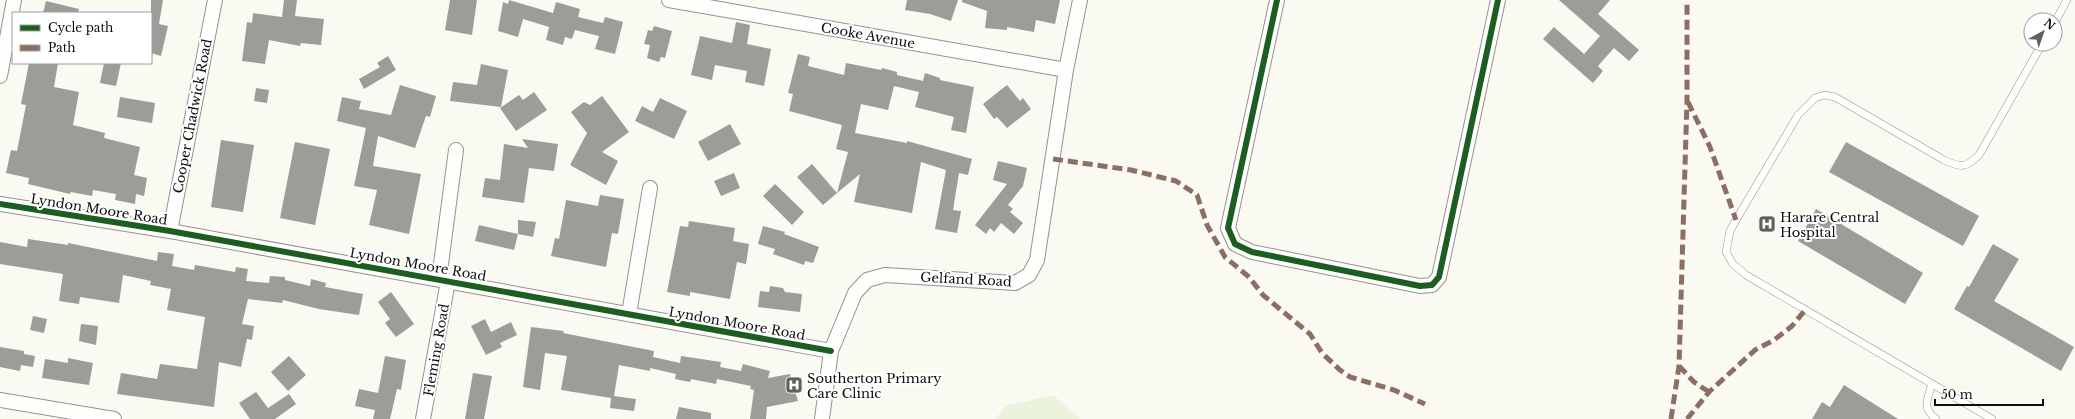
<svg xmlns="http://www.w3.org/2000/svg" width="2075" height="419" font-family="'Libre Baskerville',serif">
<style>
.pitch{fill:#ecf3dd}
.building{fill:#9d9c98}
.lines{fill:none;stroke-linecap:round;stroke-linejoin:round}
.service-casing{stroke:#949390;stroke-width:8}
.minor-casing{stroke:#949390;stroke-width:16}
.service{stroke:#fefefd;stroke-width:7}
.minor{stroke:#fefefd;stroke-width:14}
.quiet{stroke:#8d6e63;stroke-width:5;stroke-dasharray:10 5;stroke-linecap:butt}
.cycleway-casing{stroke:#fff;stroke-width:8}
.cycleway{stroke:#1b5e20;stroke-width:6}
.labels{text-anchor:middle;stroke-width:4;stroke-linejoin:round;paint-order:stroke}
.street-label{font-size:13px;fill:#0d0d0d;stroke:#fff}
.poi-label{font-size:13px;fill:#0d0d0d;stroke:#fff;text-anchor:start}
</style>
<rect width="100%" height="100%" fill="#faf9f2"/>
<path class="pitch" d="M1053 395 1080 419H995L1006 406Z"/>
<path class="building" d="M151 0H163L159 24 168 26 161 56 151 53Z
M284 0H297L295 16 324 19 321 45 301 43 300 46 269 40 265 64 242 61 247 22 252 23 253 13 282 17Z
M450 0H477L472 35 445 30Z
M509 0 553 13 556 2 580 9 578 17 603 23 605 17 623 22 615 54 595 49 599 36 575 30 572 39 565 37 563 45 546 40 549 27 523 19 518 37 498 31 503 2 508 4Z
M907 0H958L951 21 930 14 905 10Z
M962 0H1060L1055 24 1036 20 1034 32 1007 27V30L985 28 987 11 962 2Z
M1559 0H1610L1598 14 1639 50 1629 61 1614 48 1598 66 1603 71 1593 83 1543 39 1554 27 1584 54 1600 36Z
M46 1 79 9 78 13H43Z
M736 22 750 25 747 44 771 49 764 86 745 82 747 71 715 65 712 80 691 75 700 36 732 43Z
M654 26 672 31 665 58 661 57 659 62 647 58 650 45 644 44 648 30 652 31Z
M798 54 810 57 808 66 844 75 846 63 881 70 882 68 897 72V75L923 81 925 73 940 78V80L974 87 966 133 951 130 954 117 915 107 919 92 894 86 888 110 861 104 855 133 907 143V141L972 159 968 175 959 173 953 210 961 211 957 233 935 229 946 170 921 162 912 213 854 202 860 174 837 193 848 152 836 149 842 125 789 111 793 94 788 93Z
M388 56 396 70 364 89 359 79 380 67 377 63Z
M29 63H58L54 87 79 92 73 125 105 133 104 138 140 147 134 175 147 178 144 196 136 194 135 204 115 200 116 194 93 190 92 196 71 192 70 194 28 184 29 178 6 173 11 150 17 151 26 105 21 104Z
M104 63H121L116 86 100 83Z
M481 64 508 70 501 107 450 101 453 82 477 85Z
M400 85 436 96 430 117 426 116 415 148 378 136 373 166 421 174 409 234 369 225 377 190 354 186 366 128 337 121 342 97 361 101 359 109 391 115Z
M1007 85 1020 101 1023 98 1031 109 1007 128 997 117 994 119 983 104Z
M256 88 269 90 267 103 254 101Z
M534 92 547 110 516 131 500 108 519 95 523 100Z
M602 96 629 132 602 152 618 161 606 185 570 165 587 133 571 112 584 102 590 105Z
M120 97 155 103 152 123 117 117Z
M660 98 687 111 674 139 635 121 642 106 653 112Z
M730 124 741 144 708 161 698 142Z
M522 139 558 144 554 171 529 168 524 203 482 197 485 178 500 180 504 144 528 148Z
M221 140 254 145 243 212 211 207Z
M295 142 330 149 315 225 280 218Z
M1846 142 1979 216 1963 246 1829 172Z
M998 161 1027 168 1023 186 1008 205 1013 209 1010 212 1023 223 1014 234 1001 223 994 232 990 228 986 234 975 225 1007 184 993 180Z
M812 164 837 193 823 205 797 177Z
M734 173 740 188 721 196 714 181Z
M775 184 804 212 792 225 763 196Z
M600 195 624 199 618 234 612 233 606 267 551 256 555 238 559 239 566 200 598 206Z
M1816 209 1923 273 1905 304 1798 241Z
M518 220 536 222 533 237 518 234Z
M689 221 735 228 733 241 749 244 746 264 737 262 730 299 690 292V296L667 292 680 226 688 227Z
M479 225 518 234 514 250 475 241Z
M763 226 785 232 784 234 819 247 813 263 805 261 804 265 773 254 775 249 758 244Z
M28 239 68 245V243L157 261 158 252 174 254 172 266 194 270 195 265 235 272 236 267 248 269 246 281 269 283 270 276 285 277V280L310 286 311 279 326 283 325 287 363 294 359 315 319 309 283 300 282 303 248 299 242 324 254 326 252 340 247 339 241 367 219 362 214 407 117 394 121 373 157 379 160 364 197 369 205 317 167 310 171 289 150 285 151 281 123 275 119 303 80 297 79 304 59 301 63 274 0 264V242L27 247Z
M1993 244 2019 259 1994 301 2074 347 2061 371 1954 309 1967 286 1969 287Z
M770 286 783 288 785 292 802 294 800 312 758 307 760 291 769 292Z
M391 292 414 324 396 337 385 323 390 319 378 302Z
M33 316 47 319 44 333 30 330Z
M485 319 491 332 511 322 517 335 500 343 502 347 486 355 471 326Z
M81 324 98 326 96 345 79 341Z
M531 327 564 331 563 333 654 351 653 357 680 363 681 356 721 362 720 367 741 371 743 364 770 371 768 378 790 374 798 401 767 407 766 419H750L754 390 750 389 751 386 717 379 716 384 691 379 690 382 675 379 676 374 650 368V371L619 365 614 396 636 399 634 411 610 408 611 398 561 390 567 356 545 353 540 390 523 387Z
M0 347 24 351V354L35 356 33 367 21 365 20 371 0 367Z
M289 356 306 375 288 391 271 372Z
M385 356 406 360 401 390 397 389 390 419H373L375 410 355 406 359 389 378 393Z
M68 358 93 363 89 385 42 378 45 359 68 363Z
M473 373 492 376 484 419H465Z
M1844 385 1898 419H1812L1822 402 1830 407Z
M256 392 268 408 289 394 296 404 275 419H250L239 403Z
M679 407 711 413V419H676Z"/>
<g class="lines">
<g class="service-casing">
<path id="service" d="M2055 22 2067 0
M1932 384C1927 400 1922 408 1936 419
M1992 419 1746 275 1733 264 1726 252 1730 231 1736 220 1798 115 1815 98 1825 95 1835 97 1944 160C1961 168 1966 168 1979 155L2042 44"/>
</g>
<g class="minor-casing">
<path id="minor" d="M669 0 1066 70
M1277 0 1228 228 1235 244 1252 252 1420 286 1432 285 1439 277 1498 0
M0 76 14 0
M0 204 170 231 831 351
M170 231 215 0
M439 279 456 150
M629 314 650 188
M0 400 114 419
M423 419 448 281
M822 419 831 351 855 293 867 280 885 275 1015 283 1029 275 1037 260 1066 70 1080 0"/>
</g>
<use href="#service" class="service"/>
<use href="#minor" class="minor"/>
<path class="quiet" d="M1688 102 1710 147 1736 220
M1053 159 1131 170 1176 181 1197 195 1207 225 1225 257 1249 277 1263 295 1310 334 1322 353 1340 370 1350 377 1394 390 1425 404
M1679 366 1694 382 1709 392
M1671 419 1679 366 1687 100V0
M1687 419 1709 392 1755 350 1774 340 1792 326 1806 309"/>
<g class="cycleway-casing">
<path id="cycleway" d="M1277 0 1228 228 1235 244 1252 252 1420 286 1432 285 1439 277 1498 0
M0 204 170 231 831 351"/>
</g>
<use href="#cycleway" class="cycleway"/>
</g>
<defs>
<g id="hospital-square" transform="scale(0.9)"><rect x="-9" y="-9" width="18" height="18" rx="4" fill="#60605d" stroke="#fff"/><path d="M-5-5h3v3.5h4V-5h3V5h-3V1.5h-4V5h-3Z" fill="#fff"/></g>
</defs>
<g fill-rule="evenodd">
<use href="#hospital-square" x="1767" y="224"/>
<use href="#hospital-square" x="794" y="385"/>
</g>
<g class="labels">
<g class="street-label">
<text transform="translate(868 35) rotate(10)" y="5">Cooke Avenue</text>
<text transform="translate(192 116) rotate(-79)" y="5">Cooper Chadwick Road</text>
<text transform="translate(99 209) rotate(9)" y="5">Lyndon Moore Road</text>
<text transform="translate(418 264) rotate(10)" y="5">Lyndon Moore Road</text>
<text transform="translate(966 279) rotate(3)" y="5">Gelfand Road</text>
<text transform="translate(737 323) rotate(10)" y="5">Lyndon Moore Road</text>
<text transform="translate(436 350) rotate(-80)" y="5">Fleming Road</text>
</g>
<g class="poi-label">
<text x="1780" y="222">Harare Central<tspan x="1780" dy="15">Hospital</tspan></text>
<text x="807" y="383">Southerton Primary<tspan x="807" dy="15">Care Clinic</tspan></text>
</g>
</g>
<rect x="12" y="12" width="140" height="52" fill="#ffffff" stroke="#9e9e9e"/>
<rect x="20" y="25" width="20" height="6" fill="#1b5e20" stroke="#9e9e9e"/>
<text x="48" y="32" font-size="12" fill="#0d0d0d">Cycle path</text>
<rect x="20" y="45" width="20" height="6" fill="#8d6e63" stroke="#9e9e9e"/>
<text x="48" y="52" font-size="12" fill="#0d0d0d">Path</text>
<g transform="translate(2043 32) rotate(40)"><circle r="19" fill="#ffffff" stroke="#9e9e9e"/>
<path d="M0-3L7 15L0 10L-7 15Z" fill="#60605d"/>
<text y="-6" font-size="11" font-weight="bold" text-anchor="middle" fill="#0d0d0d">N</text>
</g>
<path d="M1935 399v6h108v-6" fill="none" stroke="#0d0d0d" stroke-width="2"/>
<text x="1941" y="399" font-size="12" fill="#0d0d0d" stroke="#ffffff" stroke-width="3" paint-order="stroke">50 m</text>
</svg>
